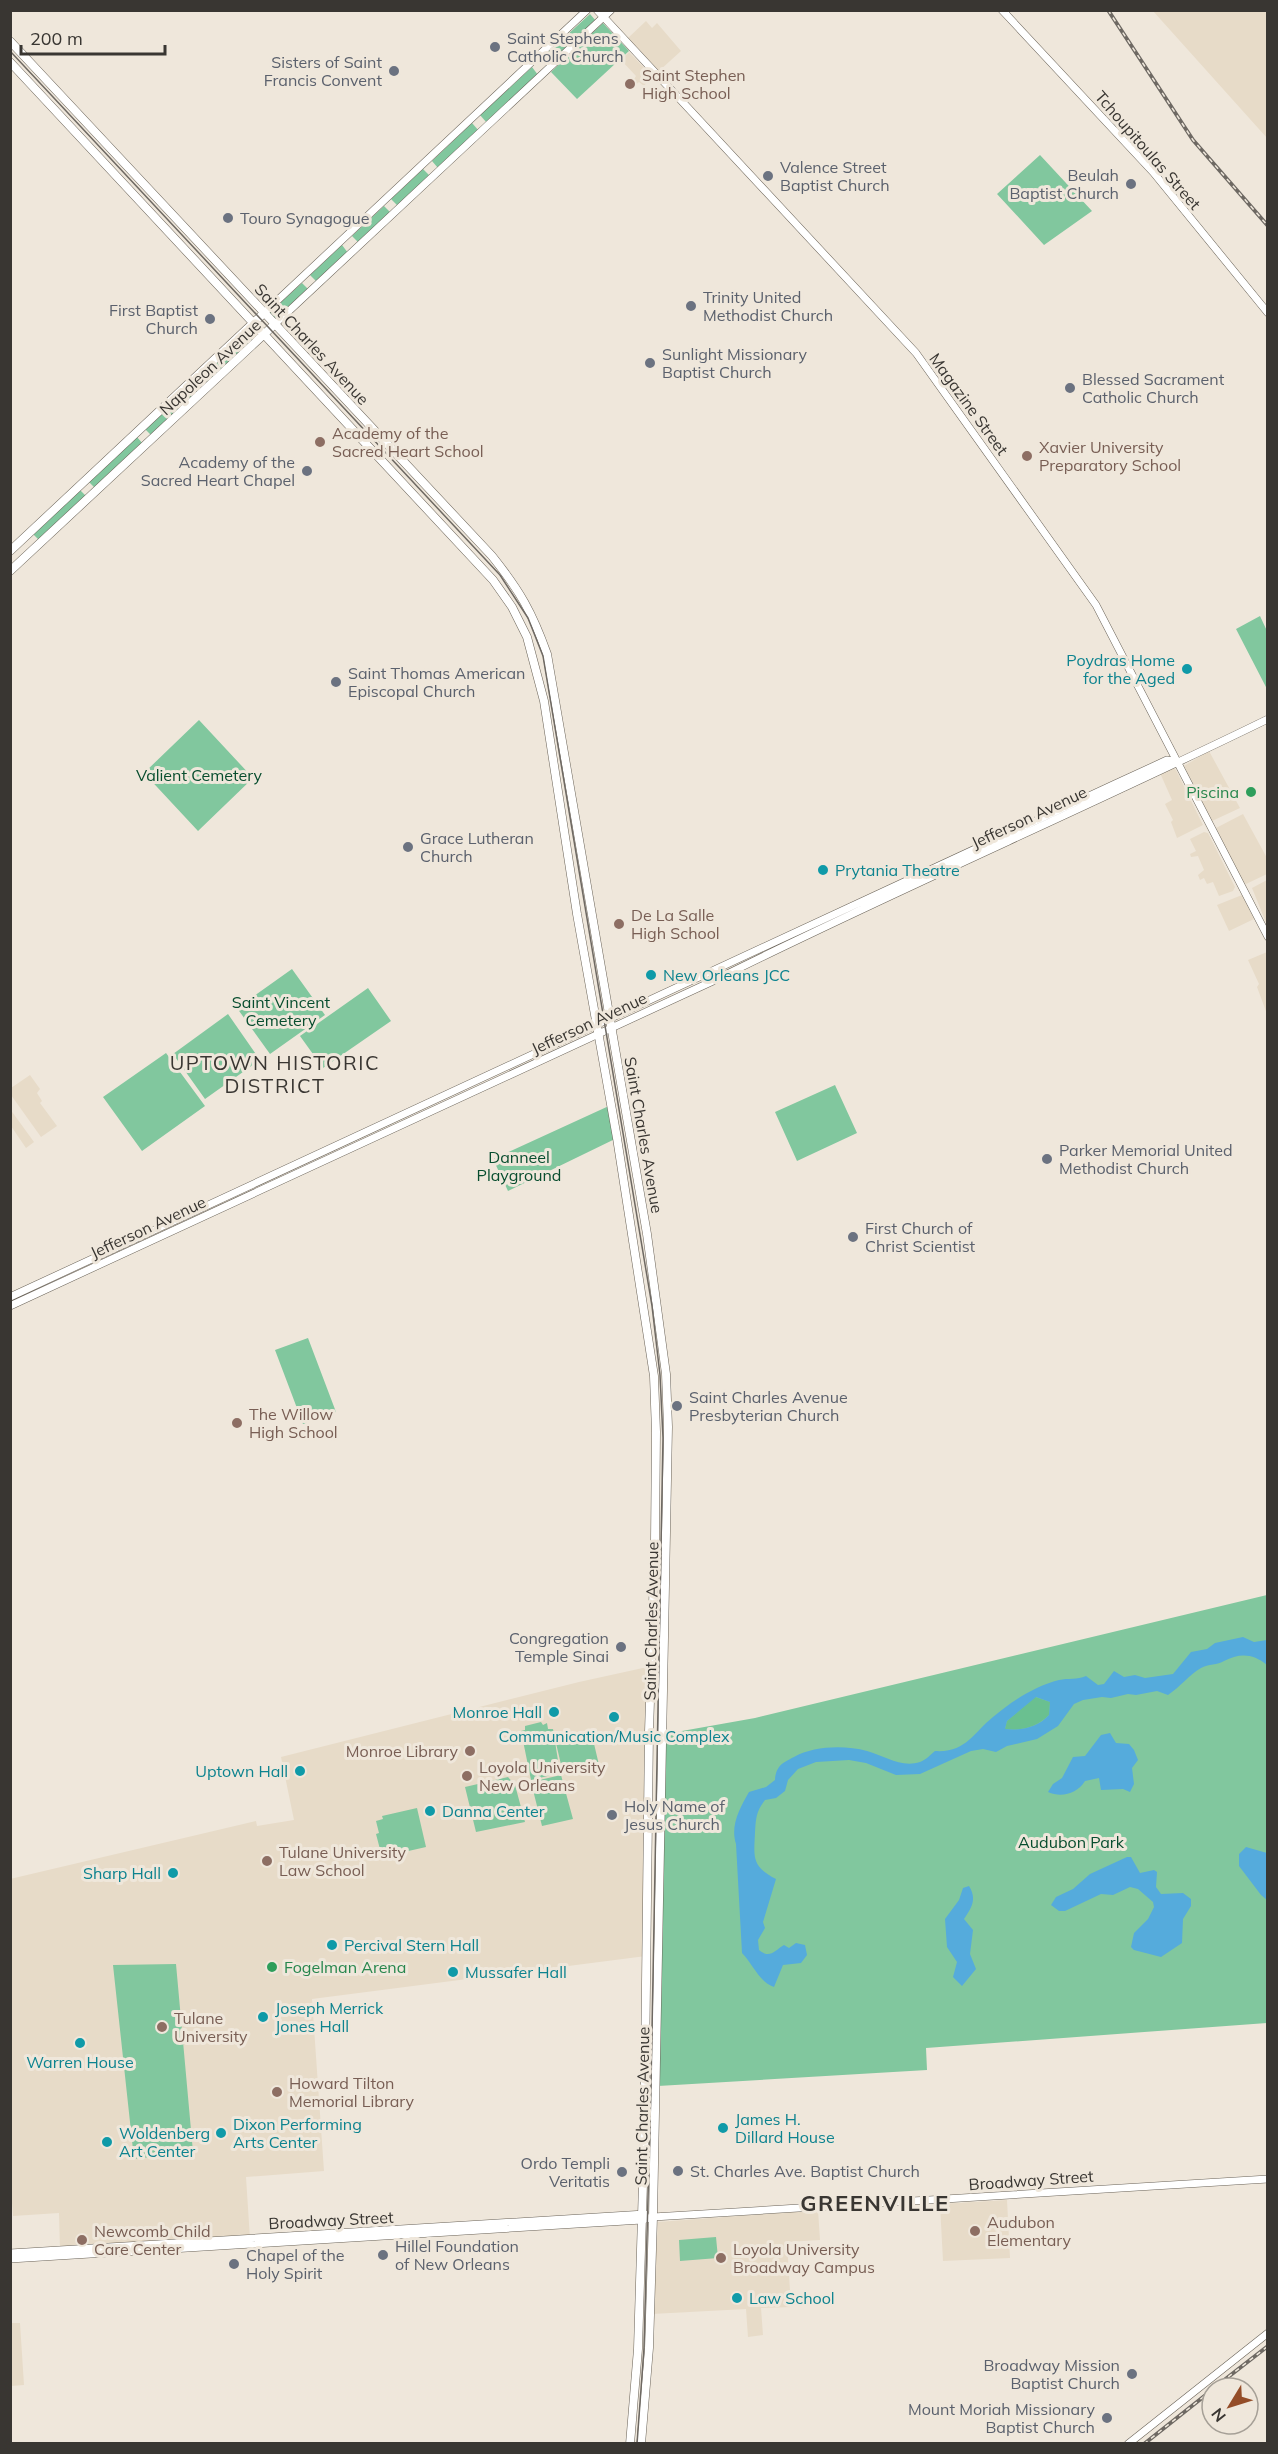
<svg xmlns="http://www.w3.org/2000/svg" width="1278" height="2454" font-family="Mulish,sans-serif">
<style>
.built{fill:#e7dbc8}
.green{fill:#81c79e}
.forest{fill:#6ac090}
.water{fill:#55abdc;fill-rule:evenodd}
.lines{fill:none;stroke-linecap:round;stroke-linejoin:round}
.tertiary-casing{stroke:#6a6358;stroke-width:8}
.secondary-casing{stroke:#6a6358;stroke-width:9}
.tertiary{stroke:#fff;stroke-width:7}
.secondary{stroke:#fff;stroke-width:8}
.tram{stroke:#6e6963;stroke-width:1.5}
.rail-casing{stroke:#6e6963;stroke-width:4}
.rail{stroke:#efe7db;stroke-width:1.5;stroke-dasharray:4.5;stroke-linecap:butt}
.worship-dot{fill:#6b7280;stroke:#efe7db;stroke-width:2}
.education-dot{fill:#8d6e63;stroke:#efe7db;stroke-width:2}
.culture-dot{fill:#0f9aa8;stroke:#efe7db;stroke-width:2}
.leisure-dot{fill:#2e9e5b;stroke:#efe7db;stroke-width:2}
.labels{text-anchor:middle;stroke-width:6;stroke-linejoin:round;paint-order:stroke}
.worship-label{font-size:16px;fill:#5b616d;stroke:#efe7db;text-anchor:start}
.education-label{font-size:16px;fill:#785e54;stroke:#efe7db;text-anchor:start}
.street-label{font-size:16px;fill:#393632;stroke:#efe7db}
.culture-label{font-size:16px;fill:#0d838f;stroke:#efe7db;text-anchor:start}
.park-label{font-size:16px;fill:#074d2e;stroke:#efe7db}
.leisure-label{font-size:16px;fill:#27864d;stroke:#efe7db;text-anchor:end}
.quarter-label{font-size:20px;letter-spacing:1.5px;fill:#393632;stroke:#efe7db}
.district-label{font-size:22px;font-weight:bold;letter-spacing:1.5px;fill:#393632;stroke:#efe7db}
</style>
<rect width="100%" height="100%" fill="#efe7db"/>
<path class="built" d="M1153 11H1267V138Z
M646 21 652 28 657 23 681 51 659 71 628 38Z
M629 52 652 76 644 86 639 82 635 85 631 84 636 76 621 60Z
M1209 751 1240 808 1212 821 1184 766Z
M1173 768 1176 770 1203 825 1177 838 1171 822 1173 820 1165 804 1172 800 1160 773Z
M1243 814 1267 858V874L1246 884 1243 882 1216 828Z
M1204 832 1208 833 1235 887 1233 891 1219 896 1213 882 1207 884 1204 878 1200 880 1198 875 1204 870 1198 856 1191 857 1190 854 1196 851 1190 839Z
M1267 880V925L1252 888Z
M1242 895 1254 919 1229 931 1217 905Z
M1267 952H1268L1267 1014 1257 987 1259 984 1248 960Z
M30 1075 40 1089 37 1093 42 1101 40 1103 57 1126 41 1137 11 1095V1088Z
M10 1109 34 1142 26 1148 11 1126Z
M652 1666 646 1956 312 1999 324 2171 246 2177 250 2239 60 2250 59 2213 13 2216 10 2177V1879L256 1821 257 1826 294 1820 281 1757 579 1682Z
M1007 2200 1010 2258 943 2261 940 2204Z
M818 2210 820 2240 787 2242 791 2307 761 2308 763 2335 748 2337 746 2309 652 2314 658 2222Z
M11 2323H20L24 2385 11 2386Z"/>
<path class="green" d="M590 14 596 21 548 65 542 58Z
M603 23 629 51 577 99 551 72Z
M532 67 538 75 487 123 480 115Z
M472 123 479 131 438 168 432 161Z
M1040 155 1092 211 1044 245 997 194Z
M423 169 430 176 398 206 391 199Z
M384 206 391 213 359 243 352 236Z
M342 245 348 253 317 282 310 275Z
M302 283 309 290 276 320 269 313Z
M252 329 259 337 209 383 202 376Z
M195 384 201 391 152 436 145 429Z
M137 437 143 444 96 489 89 482Z
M80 490 87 497 40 541 33 534Z
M1260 616 1267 631V689L1236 629Z
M199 720 253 778 198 831 144 773Z
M292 969 325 1015 270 1054 237 1008Z
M368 988 391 1021 323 1068 300 1036Z
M228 1014 260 1060 205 1099 173 1054Z
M166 1053 205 1106 142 1151 103 1097Z
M835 1085 857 1133 797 1161 775 1112Z
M611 1105 617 1138 508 1191 493 1159Z
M308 1338 336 1412 303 1424 275 1350Z
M1267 1595V2023L926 2048 927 2070 658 2086 665 1734 755 1718Z
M541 1722 543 1725 547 1723 548 1729H553L560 1773 531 1780 521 1731 525 1730V1726Z
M591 1731 599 1765 563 1773 555 1739Z
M561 1775 573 1819 542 1826 531 1782Z
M508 1777 515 1785 525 1822 476 1832 465 1787Z
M417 1808 426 1847 382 1857 376 1834 379 1833 376 1821 383 1819 382 1816Z
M176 1964 193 2152 134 2159 113 1965Z
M716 2237 718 2258 680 2261 679 2240Z"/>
<path class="forest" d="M1035 1697 1050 1702 1049 1715C1037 1727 1022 1731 1005 1729L1007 1721Z"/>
<path class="water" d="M1243 1637 1254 1642 1267 1640V1665C1253 1653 1239 1653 1224 1661 1218 1665 1208 1664 1201 1668 1189 1675 1180 1687 1168 1695L1157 1691 1136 1695 1128 1694 1111 1698 1102 1697 1083 1700 1074 1704 1058 1726 1037 1739 1007 1746 996 1752 983 1749 971 1751 920 1774 896 1775 866 1763 849 1760 816 1762 798 1769 788 1780 785 1791 776 1798 765 1800C756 1812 756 1818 755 1832 754 1857 751 1866 776 1879L763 1922 765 1928 758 1940 759 1950C770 1959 774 1951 784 1945L789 1948 796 1943 805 1945 807 1955 801 1963 783 1965 774 1987C759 1982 753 1964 742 1953L736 1844C730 1825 740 1808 749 1792L766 1787 775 1780C776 1766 782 1763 794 1757 814 1746 844 1745 867 1751 885 1756 901 1768 920 1762 926 1760 931 1754 935 1751 966 1753 973 1733 993 1717 1012 1701 1035 1686 1059 1680 1068 1678 1077 1680 1086 1676L1098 1685 1104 1684 1114 1671 1124 1677 1135 1675 1145 1678 1173 1674 1191 1652 1207 1649 1215 1643ZM1036 1697 1050 1702 1049 1715C1038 1727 1022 1731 1005 1729L1007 1721Z
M1110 1733 1116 1743 1129 1744 1134 1750 1138 1760 1132 1768 1134 1784 1130 1792 1123 1789 1101 1790 1099 1778 1085 1781C1077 1794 1061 1798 1048 1792L1053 1784 1062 1778 1073 1757 1085 1756 1101 1735Z
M1246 1847 1267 1853V1900L1261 1895 1239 1866V1854Z
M1127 1857H1131L1140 1873 1154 1870 1157 1872 1156 1887 1161 1894 1183 1893 1191 1899V1906L1183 1919 1182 1943 1161 1957 1134 1950 1131 1947 1134 1933 1148 1919 1154 1907 1153 1902 1138 1889 1130 1887 1113 1895 1101 1894 1065 1911H1059L1051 1905 1056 1897 1073 1889 1090 1874Z
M969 1886C977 1899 972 1907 964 1919L973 1930 970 1954 976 1969 962 1986 953 1977 957 1962 947 1947 945 1919 959 1900 963 1888Z"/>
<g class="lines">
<g class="tertiary-casing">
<path id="tertiary" d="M597 10 916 353 1096 605 1268 937
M1002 10 1153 172 1268 313
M264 313 587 10
M275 324 611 10
M10 1297 1115 784 1167 760 1177 762
M10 1306 713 981C896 890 1084 809 1268 719
M10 2253 645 2214
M10 2259 642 2220 653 2217 1268 2179
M1128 2444 1268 2333"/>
</g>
<g class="secondary-casing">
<path id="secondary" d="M10 41 492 556C520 591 532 612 547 654L647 1234 666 1374 668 1427 653 2217 649 2348 641 2444
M10 62 493 580 512 607 527 637 544 701 577 914 617 1138 654 1376 656 1432 655 1542 649 1732 644 2150 638 2349 630 2444
M10 551 264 313
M10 571 275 324"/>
</g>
<use href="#tertiary" class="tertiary"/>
<use href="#secondary" class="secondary"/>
<path class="tram" d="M10 51 500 575 528 618 543 656 652 1306 660 1375 663 1438 651 2085 644 2348 637 2444"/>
<g class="rail-casing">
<path id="rail" d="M1108 10 1193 140 1268 226
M1214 2388 1268 2346
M1144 2444 1212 2390"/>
</g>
<use href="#rail" class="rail"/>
</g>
<g class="worship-dot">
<circle cx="495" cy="47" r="6"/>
<circle cx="394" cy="71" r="6"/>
<circle cx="768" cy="176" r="6"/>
<circle cx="1131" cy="184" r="6"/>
<circle cx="228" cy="218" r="6"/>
<circle cx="691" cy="306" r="6"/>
<circle cx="210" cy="319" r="6"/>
<circle cx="650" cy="363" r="6"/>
<circle cx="1070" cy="388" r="6"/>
<circle cx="307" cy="471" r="6"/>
<circle cx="336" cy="682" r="6"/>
<circle cx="408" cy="847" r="6"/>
<circle cx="1047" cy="1159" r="6"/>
<circle cx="853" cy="1237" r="6"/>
<circle cx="677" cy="1406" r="6"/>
<circle cx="621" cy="1647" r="6"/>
<circle cx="612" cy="1815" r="6"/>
<circle cx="678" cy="2171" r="6"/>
<circle cx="622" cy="2172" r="6"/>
<circle cx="383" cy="2255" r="6"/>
<circle cx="234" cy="2264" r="6"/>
<circle cx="1132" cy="2374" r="6"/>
<circle cx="1107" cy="2418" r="6"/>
</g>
<g class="education-dot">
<circle cx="630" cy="84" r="6"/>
<circle cx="320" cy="442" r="6"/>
<circle cx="1027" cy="456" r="6"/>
<circle cx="619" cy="924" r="6"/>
<circle cx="237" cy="1423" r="6"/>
<circle cx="470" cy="1751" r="6"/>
<circle cx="467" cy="1776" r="6"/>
<circle cx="267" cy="1861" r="6"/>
<circle cx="162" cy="2027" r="6"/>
<circle cx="277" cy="2092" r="6"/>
<circle cx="975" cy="2231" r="6"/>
<circle cx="82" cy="2240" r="6"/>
<circle cx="721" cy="2258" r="6"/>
</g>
<g class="culture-dot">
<circle cx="1187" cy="669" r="6"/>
<circle cx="823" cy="870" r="6"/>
<circle cx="651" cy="975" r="6"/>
<circle cx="554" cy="1712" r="6"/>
<circle cx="614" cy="1717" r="6"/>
<circle cx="300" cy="1771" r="6"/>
<circle cx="430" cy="1811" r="6"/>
<circle cx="173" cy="1873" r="6"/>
<circle cx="332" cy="1945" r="6"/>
<circle cx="453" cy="1972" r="6"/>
<circle cx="263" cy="2017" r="6"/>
<circle cx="80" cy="2043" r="6"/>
<circle cx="723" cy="2128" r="6"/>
<circle cx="221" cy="2133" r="6"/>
<circle cx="107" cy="2142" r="6"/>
<circle cx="737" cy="2298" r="6"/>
</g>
<g class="leisure-dot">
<circle cx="1251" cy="792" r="6"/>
<circle cx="272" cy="1967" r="6"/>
</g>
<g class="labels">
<g class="worship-label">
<text x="507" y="44">Saint Stephens<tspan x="507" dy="18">Catholic Church</tspan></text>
<text x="382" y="68" text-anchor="end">Sisters of Saint<tspan x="382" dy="18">Francis Convent</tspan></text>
<text x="780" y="173">Valence Street<tspan x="780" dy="18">Baptist Church</tspan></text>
<text x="1119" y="181" text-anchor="end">Beulah<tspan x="1119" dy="18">Baptist Church</tspan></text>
<text x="240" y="224">Touro Synagogue</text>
<text x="703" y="303">Trinity United<tspan x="703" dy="18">Methodist Church</tspan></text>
<text x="198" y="316" text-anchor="end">First Baptist<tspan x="198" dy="18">Church</tspan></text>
<text x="662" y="360">Sunlight Missionary<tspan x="662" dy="18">Baptist Church</tspan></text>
<text x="1082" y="385">Blessed Sacrament<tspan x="1082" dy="18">Catholic Church</tspan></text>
<text x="295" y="468" text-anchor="end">Academy of the<tspan x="295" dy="18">Sacred Heart Chapel</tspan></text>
<text x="348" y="679">Saint Thomas American<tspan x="348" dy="18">Episcopal Church</tspan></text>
<text x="420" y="844">Grace Lutheran<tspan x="420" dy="18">Church</tspan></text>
<text x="1059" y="1156">Parker Memorial United<tspan x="1059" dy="18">Methodist Church</tspan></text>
<text x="865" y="1234">First Church of<tspan x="865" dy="18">Christ Scientist</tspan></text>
<text x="689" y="1403">Saint Charles Avenue<tspan x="689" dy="18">Presbyterian Church</tspan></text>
<text x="609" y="1644" text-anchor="end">Congregation<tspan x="609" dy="18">Temple Sinai</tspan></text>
<text x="624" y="1812">Holy Name of<tspan x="624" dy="18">Jesus Church</tspan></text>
<text x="610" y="2169" text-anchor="end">Ordo Templi<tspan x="610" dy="18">Veritatis</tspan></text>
<text x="690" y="2177">St. Charles Ave. Baptist Church</text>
<text x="395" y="2252">Hillel Foundation<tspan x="395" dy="18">of New Orleans</tspan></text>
<text x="246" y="2261">Chapel of the<tspan x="246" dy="18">Holy Spirit</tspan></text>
<text x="1120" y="2371" text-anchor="end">Broadway Mission<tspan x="1120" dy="18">Baptist Church</tspan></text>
<text x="1095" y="2415" text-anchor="end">Mount Moriah Missionary<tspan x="1095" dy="18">Baptist Church</tspan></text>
</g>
<g class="education-label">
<text x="642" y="81">Saint Stephen<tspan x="642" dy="18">High School</tspan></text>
<text x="332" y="439">Academy of the<tspan x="332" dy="18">Sacred Heart School</tspan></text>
<text x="1039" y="453">Xavier University<tspan x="1039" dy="18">Preparatory School</tspan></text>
<text x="631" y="921">De La Salle<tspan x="631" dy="18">High School</tspan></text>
<text x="249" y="1420">The Willow<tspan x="249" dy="18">High School</tspan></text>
<text x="458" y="1757" text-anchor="end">Monroe Library</text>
<text x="479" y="1773">Loyola University<tspan x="479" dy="18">New Orleans</tspan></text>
<text x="279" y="1858">Tulane University<tspan x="279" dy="18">Law School</tspan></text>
<text x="174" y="2024">Tulane<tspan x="174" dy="18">University</tspan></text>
<text x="289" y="2089">Howard Tilton<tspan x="289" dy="18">Memorial Library</tspan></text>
<text x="987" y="2228">Audubon<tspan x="987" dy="18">Elementary</tspan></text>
<text x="94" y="2237">Newcomb Child<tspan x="94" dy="18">Care Center</tspan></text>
<text x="733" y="2255">Loyola University<tspan x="733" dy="18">Broadway Campus</tspan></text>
</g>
<g class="street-label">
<text transform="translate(1148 150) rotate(49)" y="6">Tchoupitoulas Street</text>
<text transform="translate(312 344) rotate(47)" y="6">Saint Charles Avenue</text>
<text transform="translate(210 367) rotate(-43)" y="6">Napoleon Avenue</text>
<text transform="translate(969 404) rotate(54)" y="6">Magazine Street</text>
<text transform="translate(1029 817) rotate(-25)" y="6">Jefferson Avenue</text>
<text transform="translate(589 1023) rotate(-25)" y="6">Jefferson Avenue</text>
<text transform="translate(644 1135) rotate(80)" y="6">Saint Charles Avenue</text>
<text transform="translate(148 1227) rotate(-25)" y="6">Jefferson Avenue</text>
<text transform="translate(651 1621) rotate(-89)" y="6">Saint Charles Avenue</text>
<text transform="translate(642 2106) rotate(-89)" y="6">Saint Charles Avenue</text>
<text transform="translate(1031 2180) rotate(-4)" y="6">Broadway Street</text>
<text transform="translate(331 2220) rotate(-3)" y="6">Broadway Street</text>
</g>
<g class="culture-label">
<text x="1175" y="666" text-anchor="end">Poydras Home<tspan x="1175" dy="18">for the Aged</tspan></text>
<text x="835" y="876">Prytania Theatre</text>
<text x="663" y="981">New Orleans JCC</text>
<text x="542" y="1718" text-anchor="end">Monroe Hall</text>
<text x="614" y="1742" text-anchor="middle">Communication/Music Complex</text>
<text x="288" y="1777" text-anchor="end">Uptown Hall</text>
<text x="442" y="1817">Danna Center</text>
<text x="161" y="1879" text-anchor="end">Sharp Hall</text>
<text x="344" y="1951">Percival Stern Hall</text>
<text x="465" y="1978">Mussafer Hall</text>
<text x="275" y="2014">Joseph Merrick<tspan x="275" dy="18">Jones Hall</tspan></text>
<text x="80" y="2068" text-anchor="middle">Warren House</text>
<text x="735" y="2125">James H.<tspan x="735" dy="18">Dillard House</tspan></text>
<text x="233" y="2130">Dixon Performing<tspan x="233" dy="18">Arts Center</tspan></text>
<text x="119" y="2139">Woldenberg<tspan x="119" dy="18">Art Center</tspan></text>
<text x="749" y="2304">Law School</text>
</g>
<g class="park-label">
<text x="199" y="781">Valient Cemetery</text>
<text x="281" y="1008">Saint Vincent<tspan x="281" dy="18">Cemetery</tspan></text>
<text x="519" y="1163">Danneel<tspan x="519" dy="18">Playground</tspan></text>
<text x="1071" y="1848">Audubon Park</text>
</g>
<g class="leisure-label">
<text x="1239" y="798">Piscina</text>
<text x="284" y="1973" text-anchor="start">Fogelman Arena</text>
</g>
<g class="quarter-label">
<text x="275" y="1070">UPTOWN HISTORIC<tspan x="275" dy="23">DISTRICT</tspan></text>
</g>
<g class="district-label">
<text x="875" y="2211">GREENVILLE</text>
</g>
</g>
<rect width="1278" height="2454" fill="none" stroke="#393632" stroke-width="24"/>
<g transform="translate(1230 2406) rotate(232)"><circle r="28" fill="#efe7db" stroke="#a6a097" stroke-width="1.5"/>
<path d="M0-4.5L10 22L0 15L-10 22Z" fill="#944d28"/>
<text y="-9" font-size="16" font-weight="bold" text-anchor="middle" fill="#393632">N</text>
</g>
<path d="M21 45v9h144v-9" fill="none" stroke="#393632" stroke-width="3"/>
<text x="30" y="45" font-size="18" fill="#393632" stroke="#efe7db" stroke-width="4.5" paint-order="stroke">200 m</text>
</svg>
